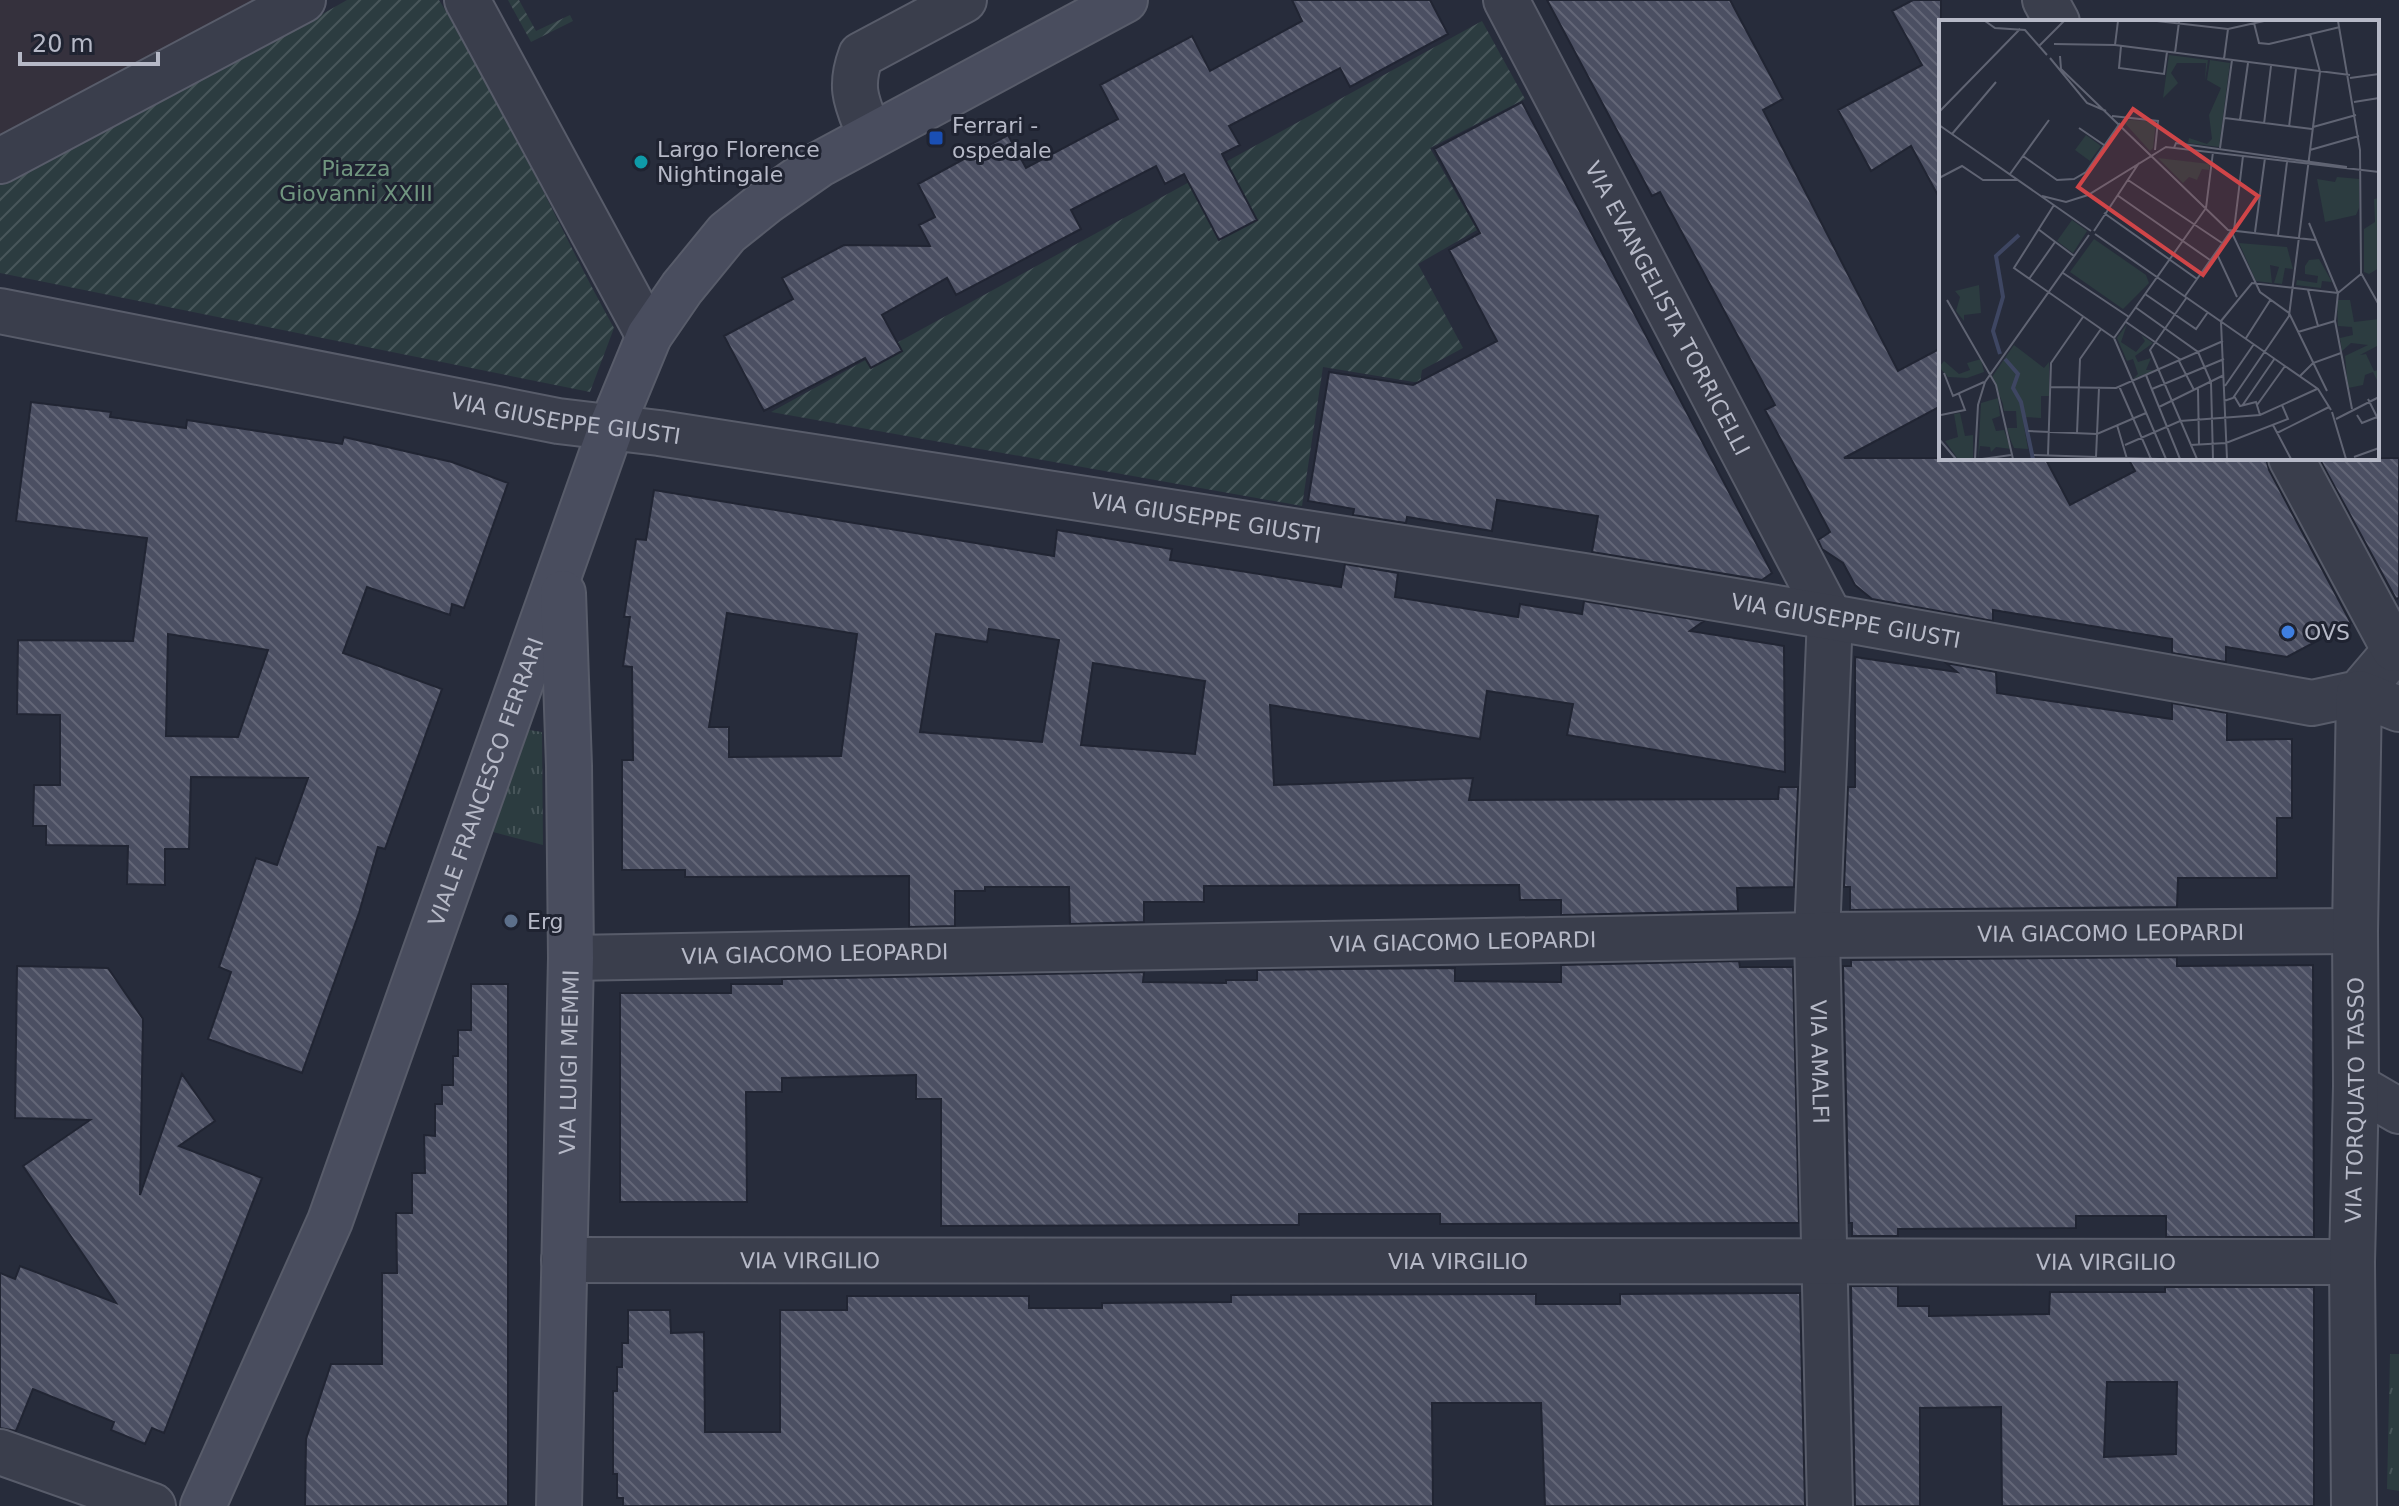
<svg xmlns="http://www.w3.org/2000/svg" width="2399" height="1506" font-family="'DejaVu Sans',sans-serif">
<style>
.medical{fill:#35313d}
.grass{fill:url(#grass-tufts)}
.garden{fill:url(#garden-furrows)}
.building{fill:url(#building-back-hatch);stroke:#212533;stroke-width:2;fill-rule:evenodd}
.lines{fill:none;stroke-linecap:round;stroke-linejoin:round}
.street-casing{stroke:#585c6a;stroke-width:48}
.secondary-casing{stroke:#585c6a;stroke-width:48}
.street{stroke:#3a3e4c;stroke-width:44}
.secondary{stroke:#494d5e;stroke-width:44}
.transit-dot{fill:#1a4fb4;stroke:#1f2331;stroke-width:3}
.culture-dot{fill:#0f9aa8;stroke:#1f2331;stroke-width:3}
.shop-dot{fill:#3f7fe0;stroke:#1f2331;stroke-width:3}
.service-dot{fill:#5c6f8a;stroke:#1f2331;stroke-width:3}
.labels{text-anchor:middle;stroke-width:6;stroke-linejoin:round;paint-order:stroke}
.poi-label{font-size:22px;fill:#b6b9c7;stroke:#1f2331;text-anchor:start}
.park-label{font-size:22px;fill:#70957f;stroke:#1f2331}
.street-label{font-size:22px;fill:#b6b9c7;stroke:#1f2331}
.inset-river{fill:none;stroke:#3e4662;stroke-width:4}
.inset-road{fill:none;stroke:#606473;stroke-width:2}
.view{fill:#d04548;fill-opacity:0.15;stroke:#d04548;stroke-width:4}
.inset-edge{fill:none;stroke:#b6b9c7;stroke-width:4}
</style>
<defs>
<pattern id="grass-tufts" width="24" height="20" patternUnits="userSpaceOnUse" patternTransform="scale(2)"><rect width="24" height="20" fill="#2c3c40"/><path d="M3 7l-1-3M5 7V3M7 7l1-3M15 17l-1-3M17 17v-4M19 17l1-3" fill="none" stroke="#48565a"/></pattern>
<pattern id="garden-furrows" width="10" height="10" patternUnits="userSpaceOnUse" patternTransform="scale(2)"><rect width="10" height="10" fill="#2c3c40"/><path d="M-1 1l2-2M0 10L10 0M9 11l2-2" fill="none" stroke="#48565a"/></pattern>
<pattern id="building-back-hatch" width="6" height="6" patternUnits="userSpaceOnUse" patternTransform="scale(2)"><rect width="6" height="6" fill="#4b4f62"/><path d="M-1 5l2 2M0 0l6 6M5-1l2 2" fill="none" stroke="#636677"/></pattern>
</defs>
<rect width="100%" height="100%" fill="#272c3b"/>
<path class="medical" d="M0 0H267L0 142Z"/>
<path class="grass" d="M529 730 542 732 543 845 493 832Z
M2390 1354H2399V1491L2387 1489Z"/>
<path class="garden" d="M347 0H439C450 18 461 35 471 53 522 143 564 238 614 328L590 392 0 273V185L259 50Z
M508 0H519L536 31 570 15 573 21 531 42Z
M1482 21 1525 99 1430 148 1477 230 1418 264 1463 348 1422 370 1420 383 1323 367 1302 506 771 412Z"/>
<path class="building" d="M1292 0H1430L1448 34 1350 87 1340 68 1229 126 1240 145 1222 154 1257 220 1219 240 1184 174 1165 184 1156 166 1071 210 1081 229 956 295 947 278 882 315 902 351 871 368 865 358 764 411 724 336 793 299 782 278 844 245 930 246 919 225 935 217 918 184 1008 135 1026 168 1118 119 1100 85 1192 36 1210 71 1302 21Z
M1547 0H1730L1783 99 1763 110 1898 371 1941 348V406L1844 458H2045L2070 505 2135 471 2128 458H2266L2269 470 2351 623 2287 657 2226 647V662L2172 653V639L1993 610V621L1872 599 1855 585 1843 563 1822 549 1818 540 1830 532 1765 410 1775 405 1660 192 1652 196Z
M1913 0H1941V201L1911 146 1871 171 1838 110 1922 65 1892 11Z
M1522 102 1772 573 1762 580 1592 552 1598 516 1497 500 1492 531 1407 517 1406 523 1353 515 1354 509 1308 501 1329 372 1413 385 1497 341 1449 250 1480 233 1434 149Z
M31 402 111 412 110 417 186 428 187 420 342 444 344 437 452 462 508 483 464 608 452 604 450 615 367 587 343 653 442 689 385 849 378 847 359 913 302 1073 208 1039 231 972 219 967 256 858 277 865 308 778 191 777 189 849H165V885L127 884 128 846 46 845V826H33L34 785H60V715L17 714 18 640 133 641 147 538 16 521ZM168 634 268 650 238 737 166 736Z
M2319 458H2399V598L2396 599Z
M654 490 1054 556 1057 530 1172 549 1170 560 1341 587 1345 564 1398 573 1395 597 1518 617 1520 604 1582 614 1584 601 1704 621 1690 631 1784 646 1785 772 1567 735 1573 704 1487 691 1480 739 1270 705 1274 785 1473 778 1469 800 1778 799 1779 787H1798L1794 887 1737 888 1738 911 1561 915V900H1520L1519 885 1204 886V902H1144V922L1070 924 1069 887H985V891H955V926L909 927V876L685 877V870H622V760H633L632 667 623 666 630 617H624L636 539 646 540ZM727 613 857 634 841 756 729 757V727H709ZM989 629 1059 640 1042 742 920 732 936 634 987 642ZM1093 663 1205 681 1195 754 1081 745Z
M1855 657 1957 672 1946 663 1996 672 1997 693 2172 719V703L2227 713V740L2292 739V818H2277V878H2178L2177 907 1850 910V887H1844L1848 787H1855Z
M2177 957V966L2313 965 2314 1237H2166V1216H2076V1228L1898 1229V1236H1852V1223H1849L1843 966H1851V960Z
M1739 961 1740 967H1793L1799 1223 1440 1224V1214H1299V1225L941 1226V1099H916V1075L782 1078V1092H746L747 1202H620V993H731V984H782V979L1144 972 1143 982 1226 983V980H1257V970L1344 969 1455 968V981L1561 982V965Z
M17 966 108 968 143 1019 140 1195 182 1074 215 1121 179 1146 262 1178 164 1433 152 1428 145 1444 111 1430 114 1422 33 1389 16 1431 0 1428V1273L15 1279 20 1266 116 1303 23 1166 90 1120 15 1118Z
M471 984H508V1506H305L306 1439 331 1364H382V1273H397L396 1213H412V1173H425L424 1135 435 1136V1104H442V1085H453V1056H458V1030H471Z
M1851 1286H1898V1306H1929V1316L2049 1314 2050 1292H2165V1287H2314V1506H2002L2001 1407 1920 1408V1506H1855ZM2107 1382H2177L2176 1454 2104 1457Z
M1800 1293 1805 1506H1545L1541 1403H1432L1433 1506H623V1498H617V1474H613V1391H617V1367H622V1343H628V1310H670L671 1333 704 1332 705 1432H780V1310H847V1296H1029V1308H1102V1303L1231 1302V1295L1536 1294V1304H1620V1294Z"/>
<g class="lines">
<g class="street-casing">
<g id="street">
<path d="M467 0 649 336"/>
<path id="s1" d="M1506 0 1830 617 1817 935 1830 1506"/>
<path d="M2045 0 2057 22"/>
<path d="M870 136C858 104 848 90 861 55L964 0"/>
<path d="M0 161 303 0"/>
<path id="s2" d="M0 311 558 421 659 433 1584 576 1830 617 2312 703 2359 693 2399 646"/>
<path d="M2291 458 2394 649"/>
<path id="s3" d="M571 958 1817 935 2355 931"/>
<path d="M2356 1086 2399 1111"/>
<path id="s4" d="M564 1260 2352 1262"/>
<path d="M0 1452 153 1506"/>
<path id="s5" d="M2354 1506 2352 1262 2356 1086 2355 931 2359 693 2399 709"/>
</g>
</g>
<g class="secondary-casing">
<g id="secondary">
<path id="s6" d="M203 1506 330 1221 611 428 649 336 682 288 727 233 767 201 820 164 1125 0"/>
<path id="s7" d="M559 1506 571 958 569 766 563 593"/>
</g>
</g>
<use href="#street" class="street"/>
<use href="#secondary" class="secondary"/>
</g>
<rect class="transit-dot" x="928" y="130" width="16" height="16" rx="4"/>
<circle class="culture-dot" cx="641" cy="162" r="8"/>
<circle class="shop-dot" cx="2288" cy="632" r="8"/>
<circle class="service-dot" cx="511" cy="921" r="8"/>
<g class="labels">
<g class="poi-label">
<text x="952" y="133">Ferrari -<tspan x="952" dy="25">ospedale</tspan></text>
<text x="657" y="157">Largo Florence<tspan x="657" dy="25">Nightingale</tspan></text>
<text x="2304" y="640">OVS</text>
<text x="527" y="929">Erg</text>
</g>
<g class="park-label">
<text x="356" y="176">Piazza<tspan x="356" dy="25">Giovanni XXIII</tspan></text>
</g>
<g class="street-label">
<text dy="8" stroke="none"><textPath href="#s1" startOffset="348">VIA EVANGELISTA TORRICELLI</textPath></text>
<text dy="8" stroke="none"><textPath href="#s2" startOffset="576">VIA GIUSEPPE GIUSTI</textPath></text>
<text dy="8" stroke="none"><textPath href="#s2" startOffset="1224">VIA GIUSEPPE GIUSTI</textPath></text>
<text dy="8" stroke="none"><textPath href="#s2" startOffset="1872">VIA GIUSEPPE GIUSTI</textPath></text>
<text dy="8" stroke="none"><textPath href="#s6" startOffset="778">VIALE FRANCESCO FERRARI</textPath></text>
<text dy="8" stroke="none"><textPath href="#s3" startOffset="1540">VIA GIACOMO LEOPARDI</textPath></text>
<text dy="8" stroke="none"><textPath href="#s3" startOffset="892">VIA GIACOMO LEOPARDI</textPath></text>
<text dy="8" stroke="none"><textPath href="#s3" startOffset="244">VIA GIACOMO LEOPARDI</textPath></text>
<text dy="8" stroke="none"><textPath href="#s1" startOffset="1142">VIA AMALFI</textPath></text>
<text dy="8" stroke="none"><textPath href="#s7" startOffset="444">VIA LUIGI MEMMI</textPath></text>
<text dy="8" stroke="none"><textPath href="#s5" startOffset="406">VIA TORQUATO TASSO</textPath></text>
<text dy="8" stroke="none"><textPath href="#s4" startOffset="246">VIA VIRGILIO</textPath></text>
<text dy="8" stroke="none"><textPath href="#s4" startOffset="894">VIA VIRGILIO</textPath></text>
<text dy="8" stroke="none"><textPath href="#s4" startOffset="1542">VIA VIRGILIO</textPath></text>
</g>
</g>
<g transform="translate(1939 20)">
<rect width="440" height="440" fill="#272c3b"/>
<path d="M75 325 105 348 110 342V376H102V398L84 397 85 409 81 384H64L53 357ZM59 378 61 396 53 399 57 411 65 410 72 429 57 427 52 432 51 427 41 426 39 439 42 383ZM21 393 26 416 34 415V439H19L6 421 19 417 15 394Z" fill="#2c3c40"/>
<path d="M440 178V224H425V209L436 202 435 179Z" fill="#2c3c40"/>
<path d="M230 35 269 40 266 61 267 43H238L232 53 239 63 224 78ZM271 40 291 43 280 127 249 123 250 118 268 124 273 119 270 95 282 68 268 60ZM182 99 217 102 214 128 211 131ZM147 115 162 126 151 141 136 130ZM219 138 271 144 270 150 263 149 258 160 250 157 244 163ZM398 157 420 159V188L417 195 386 202 378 159 396 162ZM133 200 148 211 134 233 118 221ZM300 223 348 227 354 249 346 248 343 264 335 263 340 247 331 245 333 263 317 261ZM425 224H440V248L430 254 425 252ZM380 239 393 262 383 261 382 268 357 265 358 260 378 263 379 256 366 254V246L370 240ZM40 265 42 293 25 295V301L17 291 21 277 16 271ZM398 280H411L415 302 440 299V325L421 335 427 334 435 351 440 350V364L434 352 426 355 424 365 409 368 406 336 429 325 412 323 403 331 401 318 414 315 413 307 399 306ZM188 304 182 322 197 332 206 321 202 315 214 323 196 336 199 342 212 338 207 350H216L194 359 199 354 194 339 188 341 178 318ZM42 339 45 352 28 358 9 357 0 347 5 341 20 354 31 350 28 343ZM64 384H81L89 429 75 428 72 421 68 408H78L77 391H65Z" fill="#2c3c40"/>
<path d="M155 219 207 255 210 263 184 289 131 252Z" fill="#2c3c40"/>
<path class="inset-river" d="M61 334 54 311 64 277 57 236 80 215M66 339 79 354 74 368 82 382 94 439"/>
<path class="inset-road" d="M46 1 56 8 86 10 108 35M218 1 289 9 325 1M399 1 421 130 422 253 440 285M315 3 320 23 330 24 401 7M115 24 176 25 411 55M176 25 179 1M100 26 125 1M182 26 180 48 225 54 228 32M236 33 240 2M121 36 122 49 289 210 376 220M111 38 148 83 167 91M285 39 289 9M411 58 440 54M415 82 440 78M0 92 81 9M173 96 219 101 216 130M286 98 373 109M301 100 309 43M325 104 332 46M0 105 152 211M350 107 357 49M374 107 417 95M140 108 165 125M13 114 57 62M235 128 237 123 408 147M281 128 293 40M371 130 420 116M84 136 118 160 135 159 147 152 181 103M71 154 110 100M0 158 23 146 44 160H78M189 160 283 223M178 175 271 240M103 176 127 182 149 175 227 127 440 152M115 185 75 248 175 318M165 193 258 259M370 203 399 273 396 301 413 389M99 209 135 236M295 210 304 136M155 211 200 143M316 212 326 138M156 214 379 369 392 390M339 215 348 142M277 232 298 277M124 253 190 297M90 259 116 222M369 270 379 306M206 274 257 309 269 292M246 276 292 211 321 272 350 293 388 371M248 277 211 330 258 439M8 280 57 365 74 439M196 287 259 332 272 362 274 439M282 301 313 263 399 273 422 254M187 302 242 340M282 302 288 439M359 312 396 301M175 318 267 188 274 132M175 318 227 439M307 318 332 279M240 341 255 370M5 353 14 376 45 362M207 355 241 439M361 356 374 343 402 333M180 366 212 439M286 366 315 324M112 367 177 368 284 321M213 369 285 339M259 369 260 425M295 376 301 386 317 382 321 395M429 379 440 401M285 381 294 378 350 296 381 52 371 14M318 385 346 346M303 386 336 338M220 387 285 355M393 392 407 439M2 395 26 390 20 374M418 395 423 403 438 397M397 399 440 377M178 405 188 439M334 405 352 439M89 411 158 414 207 393M138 413 141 339 162 309M338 413 390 387M0 419 17 439M186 425 241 401 321 395 378 369M251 425 287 423 349 399 343 385M95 435 221 439M109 435 112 343 144 297M157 437 160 368M415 437 440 428M36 439 39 385 46 362 150 215M43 439 72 435"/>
<path class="view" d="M194 89 319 176 264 255 139 167Z"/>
<rect width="440" height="440" class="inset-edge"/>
</g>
<path d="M20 52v12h138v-12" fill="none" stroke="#b6b9c7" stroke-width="4"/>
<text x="32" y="52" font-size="24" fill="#b6b9c7" stroke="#1f2331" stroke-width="6" paint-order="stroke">20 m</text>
</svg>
